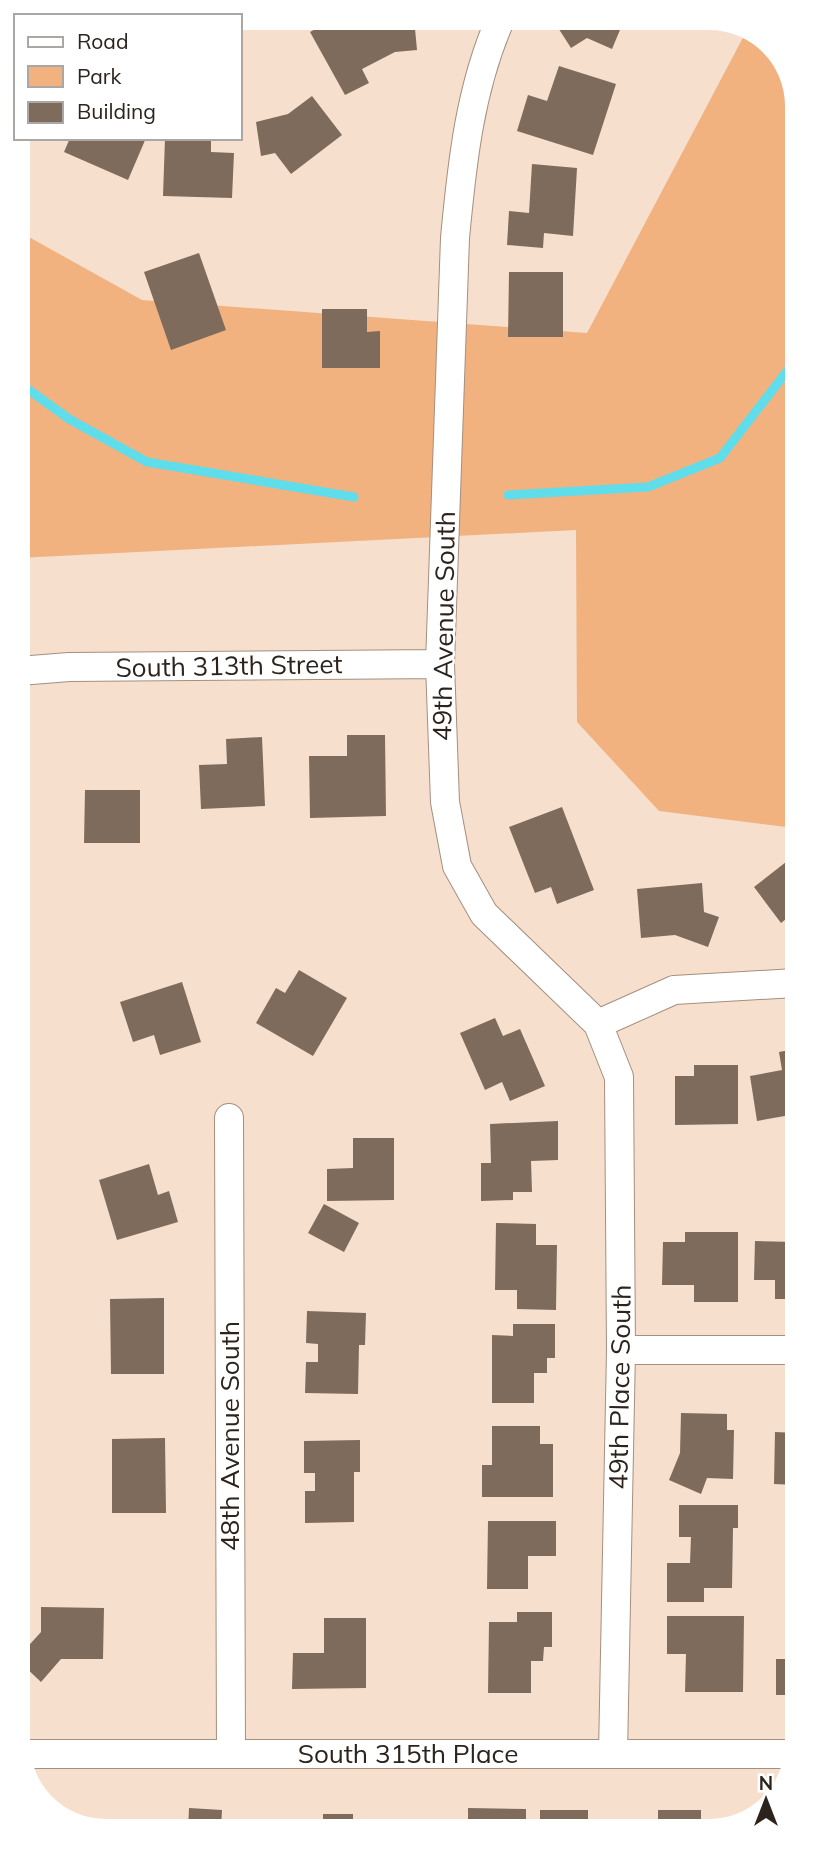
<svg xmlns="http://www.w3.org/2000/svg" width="815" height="1849" font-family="Mulish,sans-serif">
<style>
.green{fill:#f1b27f}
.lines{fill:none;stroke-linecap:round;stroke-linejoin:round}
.stream{stroke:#60ddea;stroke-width:9}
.building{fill:#7f6b5b}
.minor-casing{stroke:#a58f7f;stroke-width:30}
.minor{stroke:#fff;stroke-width:28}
.labels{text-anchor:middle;stroke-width:5;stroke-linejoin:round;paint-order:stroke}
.street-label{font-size:26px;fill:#2c231d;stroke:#fff}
</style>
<rect width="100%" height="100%" fill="#f6dfcd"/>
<path class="green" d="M747 30 763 36 793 77 795 828 659 811 577 722 576 530 19 558 18 231 142 300 587 333Z"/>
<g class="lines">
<path class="stream" d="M18 382 69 419 147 462 354 497
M508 495 648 487 720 458 794 362"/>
</g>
<path class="building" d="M335 18H366L367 20 373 18H414L417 50 395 52 362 69 369 83 345 95 310 32Z
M562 18H625L612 49 587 38 571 48 555 23Z
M559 66 616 84 593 155 517 131 528 95 547 101Z
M312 96 342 135 291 174 275 153 261 156 256 122 288 114Z
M70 138H146L128 180 64 152Z
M165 138H211V152L234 153 232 198 163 196Z
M532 164 577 168 573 236 544 233 543 248 507 245 509 211 529 213Z
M199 253 226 330 171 350 144 272Z
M509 272H563V337H508Z
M322 309H367V332L380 331V368H322Z
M347 735H385L386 816 310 818 309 756H347Z
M262 737 265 806 201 809 199 765 227 764 226 739Z
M85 790H140V843H84Z
M562 807 594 890 557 904 551 887 535 893 509 827Z
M795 855V912L781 923 754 887Z
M702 883 704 912 719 917 708 947 675 935 641 938 637 889Z
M299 970 347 998 313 1056 256 1023 276 988 285 993Z
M182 982 201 1042 160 1055 154 1035 133 1042 120 1002Z
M495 1018 503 1036 520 1029 545 1086 510 1101 502 1082 485 1090 460 1033Z
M795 1049 796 1114 757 1121 750 1076 782 1070 779 1052Z
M694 1065H738V1124L675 1125V1076H694Z
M558 1121V1160L531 1161 532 1192H513V1200L481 1201V1163H491L490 1124Z
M353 1138H394V1200L327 1201V1169L353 1168Z
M149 1164 158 1195 169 1191 178 1222 117 1240 99 1180Z
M324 1204 359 1223 344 1252 308 1233Z
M496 1223 536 1224V1245H557L556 1310 517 1309V1290H495Z
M685 1232H738V1302H694V1285H662L663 1242H685Z
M755 1241 796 1242V1299H775V1280H754Z
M164 1298V1374H111L110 1299Z
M307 1311 366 1313 365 1345H359L358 1394 305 1393 306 1362H318V1344L306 1343Z
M513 1324H555V1358H547V1373H534V1403H492V1335L513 1336Z
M681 1413 727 1414V1430H734L733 1479 707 1478 701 1494 669 1480 680 1453Z
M492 1426H540V1444H553V1497H482V1465H492Z
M775 1432 797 1433V1485L774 1484Z
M165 1438 166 1513H112V1439Z
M360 1440V1472H354V1522L305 1523V1491H315V1473H304V1441Z
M679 1505H738V1528H733L732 1588H704V1602H667V1563H690L691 1537H679Z
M488 1521H556V1556H528V1589H487Z
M41 1607 104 1608 103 1659H61L41 1682 22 1664V1653L41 1632Z
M517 1612H552V1647H544L543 1661H531V1693H488L489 1622H517Z
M667 1616H744L743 1692H685L686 1654H667Z
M324 1618H366V1688L292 1689 293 1653H324Z
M787 1630H797V1695H776V1659H787Z
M189 1808 222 1810 221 1830 188 1831Z
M468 1808 526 1809V1828L468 1829Z
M540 1810H588V1821H600L599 1828H540Z
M658 1810H701V1827H658Z
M323 1814H353V1821H378V1829L323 1830Z"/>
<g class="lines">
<g class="minor-casing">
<path id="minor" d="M501 18C470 87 462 163 455 238L440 664 445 802 457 866 484 914 598 1024 619 1077 621 1350 613 1754
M19 671 69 667 440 664
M598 1024 674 990 795 983
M229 1118 231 1753
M621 1350H796
M22 1754H794"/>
</g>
<use href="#minor" class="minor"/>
</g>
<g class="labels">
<g class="street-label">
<text transform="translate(444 626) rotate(-89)" y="9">49th Avenue South</text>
<text transform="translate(229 666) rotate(-1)" y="9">South 313th Street</text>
<text transform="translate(620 1387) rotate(-89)" y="9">49th Place South</text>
<text transform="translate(230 1436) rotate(-90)" y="9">48th Avenue South</text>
<text x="408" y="1763">South 315th Place</text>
</g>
</g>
<path d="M0 0H815V1849H0ZM106 30H709A76 76 0 0 1 785 106V1743A76 76 0 0 1 709 1819H106A76 76 0 0 1 30 1743V106A76 76 0 0 1 106 30Z" fill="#fff" fill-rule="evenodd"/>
<rect x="14" y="14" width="228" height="126" fill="#ffffff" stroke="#aba7a5" stroke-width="2"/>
<rect x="28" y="37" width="35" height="10" fill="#ffffff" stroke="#aba7a5" stroke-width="2"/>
<text x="77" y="49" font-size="21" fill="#2c231d">Road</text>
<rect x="28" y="66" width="35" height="21" fill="#f1b27f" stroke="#aba7a5" stroke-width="2"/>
<text x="77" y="84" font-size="21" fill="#2c231d">Park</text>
<rect x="28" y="102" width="35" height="21" fill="#7f6b5b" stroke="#aba7a5" stroke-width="2"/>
<text x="77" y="119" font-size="21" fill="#2c231d">Building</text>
<g transform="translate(766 1800)" stroke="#ffffff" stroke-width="5" paint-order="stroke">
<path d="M0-5L12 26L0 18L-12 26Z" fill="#2c231d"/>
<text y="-10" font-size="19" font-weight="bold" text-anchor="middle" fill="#2c231d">N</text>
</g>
</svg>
